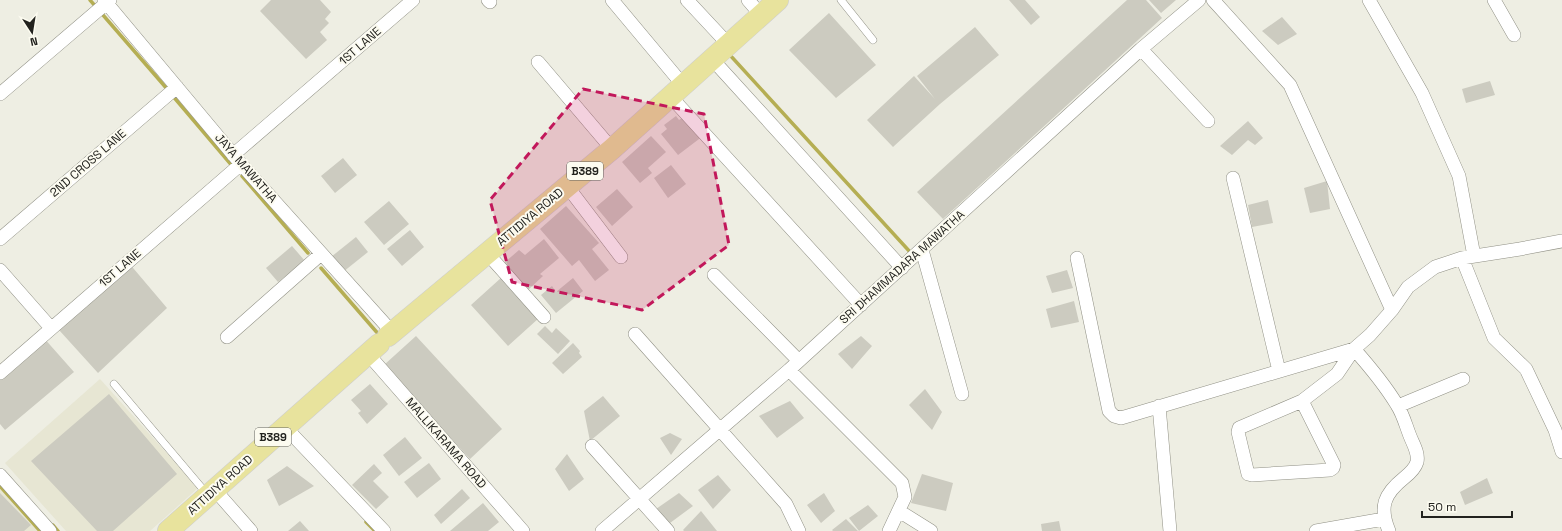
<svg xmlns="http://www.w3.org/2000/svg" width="1562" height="531" font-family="'Space Grotesk',sans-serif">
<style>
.built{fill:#e7e6d3}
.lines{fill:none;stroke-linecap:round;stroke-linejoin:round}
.stream{stroke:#b5ae53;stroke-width:3.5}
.building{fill:#cccbc0}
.lane-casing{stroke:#909085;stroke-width:8}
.street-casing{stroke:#909085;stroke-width:14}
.primary-casing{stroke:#cecece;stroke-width:22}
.lane{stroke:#fff;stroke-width:7}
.street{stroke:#fff;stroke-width:13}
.primary{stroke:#e8e39d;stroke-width:21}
.marked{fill:#c2185b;fill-opacity:0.2;stroke:#c2185b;stroke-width:3;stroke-dasharray:8 5;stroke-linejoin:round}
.labels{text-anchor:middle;stroke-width:4;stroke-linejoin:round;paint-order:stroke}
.shield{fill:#fcfbf0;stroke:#63635d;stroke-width:1}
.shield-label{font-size:11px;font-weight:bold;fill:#22221e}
.street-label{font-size:12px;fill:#22221e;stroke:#fcfbf0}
</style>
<rect width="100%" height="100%" fill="#eeeee3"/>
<path class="built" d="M100 379 198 488 150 531H66L5 463Z
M0 484 42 531H0Z"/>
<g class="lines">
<path class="stream" d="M90 0 168 90
M729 54 911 253
M172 95 234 168
M242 176 308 253
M321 268 380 336
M0 486 40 531
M366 522 375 531
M53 525 58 531"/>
</g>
<path class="building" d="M271 0H320L331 12 325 19 329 23 320 32 327 40 306 59 260 11Z
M1009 0H1025L1040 17 1031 25Z
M1127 0H1146L1162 18 943 219 917 192Z
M1149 0H1176L1161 13Z
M829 13 876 65 836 98 789 50Z
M1282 17 1297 34 1278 45 1262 31Z
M975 27 999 55 940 104 893 147 867 120 914 76 935 99 917 76Z
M1490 81 1495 95 1466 103 1462 89Z
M686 115 703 136 678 155 661 134 667 129 664 125 676 116 679 120Z
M1248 121 1263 138 1255 145 1248 140 1232 155 1220 146Z
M651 136 666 152 648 168 652 173 640 183 622 162Z
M343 158 357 175 335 193 321 176Z
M671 165 686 184 668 198 654 178Z
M1327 181 1330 209 1310 213 1304 188Z
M617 189 633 207 612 226 596 207Z
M1268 200 1273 223 1252 227 1248 205Z
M389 201 409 224 384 245 364 222Z
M566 206 599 243 592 249 609 270 595 281 579 260 572 266 540 229Z
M410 230 424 247 402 266 387 249Z
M356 237 368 252 343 272 331 257Z
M544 239 559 258 540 274 543 276 528 290 504 263 519 250 525 255Z
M292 246 305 261 278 282 266 268Z
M128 262 167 308 98 373 59 330Z
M1067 270 1073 288 1052 293 1046 276Z
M502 277 539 318 508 346 471 305Z
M573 278 583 291 556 313 541 295 552 286 556 292Z
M1074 301 1079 322 1051 328 1046 309Z
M545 326 552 333 556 328 570 341 558 354 537 334Z
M416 336 502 429 470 459 384 365Z
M861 336 872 346 852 369 838 354Z
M43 337 74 372 5 430 0 424V374Z
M573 343 580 351 579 353 582 357 563 374 552 363Z
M370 384 388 404 367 424 358 413 361 411 351 400Z
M925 389 942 412 932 430 909 405Z
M109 394 177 474 113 531H97L31 461Z
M603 396 620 416 590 441 584 411Z
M790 401 804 418 777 438 759 416Z
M670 433 682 439 671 455 660 438Z
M405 437 422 458 399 476 383 455Z
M567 454 584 479 569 491 555 469Z
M429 463 441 479 417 498 404 482Z
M374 464 382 473 373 481 389 497 376 509 352 485Z
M287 466 314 486 279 506 267 480Z
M922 474 953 483 946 511 911 503Z
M718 475 731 490 713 509 698 490Z
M1487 478 1493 493 1465 505 1460 492Z
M462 489 470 498 441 524 434 515Z
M0 493 31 525 24 531H0Z
M679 493 693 506 670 523 656 509Z
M824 493 835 511 821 523 807 505Z
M483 503 499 522 488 531H450Z
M868 505 878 516 859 531 849 518Z
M701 511 717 531H684L683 530Z
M846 519 858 531H833L832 530Z
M300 521 309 531H288Z
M1059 521 1061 531H1042L1041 524Z"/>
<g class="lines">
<g class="lane-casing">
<path id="lane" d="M841 0 873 40
M114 384 207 494"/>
</g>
<g class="street-casing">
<path id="street" d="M104 0 241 164 392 332
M488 0 490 2
M612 0 683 85
M687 0 728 44
M748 0 761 15
M1213 0 1290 85 1392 310
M1369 0 1422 93 1459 176 1474 256
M1494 0 1514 35
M1141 49 1208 121
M712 59 902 268
M538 62 612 149
M0 94 110 0
M671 97 861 305
M233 155 413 0
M1233 178 1279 371
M567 186 621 257
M0 239 177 87
M922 250 962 394
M487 253 544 317
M1077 258 1109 411 1114 416 1121 418 1354 349C1370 367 1385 385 1397 405 1403 414 1406 426 1410 436 1413 444 1419 453 1417 462 1415 469 1409 474 1404 478 1384 494 1379 507 1389 531
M1462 258 1494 338 1526 369 1555 430 1562 452
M0 270 51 328
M714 275 799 361
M635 334 786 504 799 531
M227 337 321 254
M368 354 523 531
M789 370 902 483 905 497 889 531
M0 373 241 164
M1302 401 1334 465 1333 468 1330 470 1252 475 1248 474 1238 432 1239 428 1302 401 1337 374 1354 349 1370 335 1392 310 1408 287 1435 267 1462 258 1520 249 1562 241
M1159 406 1170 531
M1398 406 1463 379
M285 427 384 531
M592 446 668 531
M0 475 50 531
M215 490 251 531
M899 511 931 531
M602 531 789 370 1141 49 1199 0
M1316 531 1384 519"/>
</g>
<g class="primary-casing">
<path id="primary" d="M388 336 612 149 778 0
M168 531 379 344"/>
</g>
<use href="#lane" class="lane"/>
<use href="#street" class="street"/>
<use href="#primary" class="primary"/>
</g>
<path class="marked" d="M583 89 704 114 729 245 642 310 512 282 490 200Z"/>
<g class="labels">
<g class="shield">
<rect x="567" y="162" width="36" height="18" rx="3"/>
<rect x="255" y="428" width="36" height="18" rx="3"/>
</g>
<g class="shield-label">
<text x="585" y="175">B389</text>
<text x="273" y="441">B389</text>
</g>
<g class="street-label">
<text transform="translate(360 46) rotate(-41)" y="4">1ST LANE</text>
<text transform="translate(88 163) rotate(-41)" y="4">2ND CROSS LANE</text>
<text transform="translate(246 168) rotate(49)" y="4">JAYA MAWATHA</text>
<text transform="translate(530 217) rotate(-40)" y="4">ATTIDIYA ROAD</text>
<text transform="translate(902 267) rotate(-42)" y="4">SRI DHAMMADARA MAWATHA</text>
<text transform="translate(120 268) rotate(-41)" y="4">1ST LANE</text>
<text transform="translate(446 443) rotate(49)" y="4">MALLIKARAMA ROAD</text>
<text transform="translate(220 485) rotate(-42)" y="4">ATTIDIYA ROAD</text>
</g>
</g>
<g transform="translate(32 32) rotate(168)" stroke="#fcfbf0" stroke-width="3" paint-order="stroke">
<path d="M0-3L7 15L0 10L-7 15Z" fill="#22221e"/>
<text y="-6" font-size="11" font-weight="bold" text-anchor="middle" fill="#22221e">N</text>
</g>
<path d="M1422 511v6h90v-6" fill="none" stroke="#22221e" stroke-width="2"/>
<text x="1428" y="511" font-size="12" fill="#22221e" stroke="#fcfbf0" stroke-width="3" paint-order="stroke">50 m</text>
</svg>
